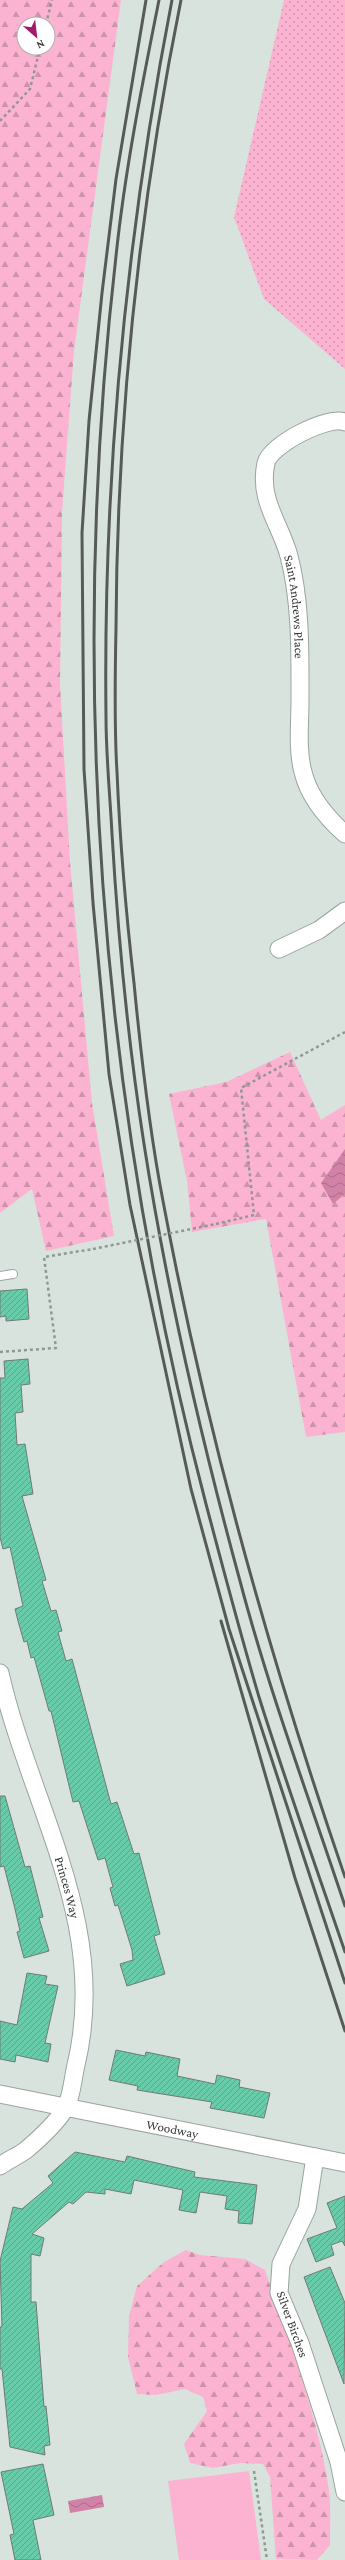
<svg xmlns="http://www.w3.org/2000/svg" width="345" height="2560" font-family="'Crimson Pro',serif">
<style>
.grass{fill:url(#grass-dots)}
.forest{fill:url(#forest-firs);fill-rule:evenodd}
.garden{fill:#fcb3d2}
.water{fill:url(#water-waves)}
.building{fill:url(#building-hatch);stroke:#717a76}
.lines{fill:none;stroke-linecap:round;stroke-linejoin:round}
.service-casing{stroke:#9aa4a0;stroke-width:10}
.minor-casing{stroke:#9aa4a0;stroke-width:19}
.path{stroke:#909895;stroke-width:2.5;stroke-dasharray:3 3;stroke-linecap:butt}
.service{stroke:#fff;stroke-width:8}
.minor{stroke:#fff;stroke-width:17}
.rail{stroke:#565b58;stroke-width:3}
.path-bridge{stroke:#909895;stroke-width:2.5;stroke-dasharray:3 3;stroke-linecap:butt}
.labels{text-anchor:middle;stroke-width:4;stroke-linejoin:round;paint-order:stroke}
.street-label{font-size:13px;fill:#363a38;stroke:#fff}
</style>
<defs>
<pattern id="grass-dots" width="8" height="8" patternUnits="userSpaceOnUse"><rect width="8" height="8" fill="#fcb3d2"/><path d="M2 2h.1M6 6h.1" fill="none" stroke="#cd93ab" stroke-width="1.8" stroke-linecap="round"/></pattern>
<pattern id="forest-firs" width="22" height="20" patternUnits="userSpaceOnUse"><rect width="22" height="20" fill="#fcb3d2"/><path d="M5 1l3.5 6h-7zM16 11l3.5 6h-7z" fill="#cd93ab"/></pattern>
<pattern id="water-waves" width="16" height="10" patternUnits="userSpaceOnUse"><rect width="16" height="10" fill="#d182a6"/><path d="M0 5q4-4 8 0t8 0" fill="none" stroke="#aa6b88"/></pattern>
<pattern id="building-hatch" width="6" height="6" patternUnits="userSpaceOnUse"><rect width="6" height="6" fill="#68ccab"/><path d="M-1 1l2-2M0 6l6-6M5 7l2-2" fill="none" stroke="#56a78c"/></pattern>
</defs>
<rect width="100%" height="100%" fill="#d8e3de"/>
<path class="grass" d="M284 0H345V369L264 299 234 217Z"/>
<path class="forest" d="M0 0H121L74 351 62 512 60 684 70 862 92 1103 114 1236 46 1251 32 1189 0 1213ZM24 24H48V48H24Z
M290 1052 321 1120 345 1105V1432L306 1437 266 1219 192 1232 187 1181 169 1094 226 1082Z
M186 2250 200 2255 245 2259 265 2270C289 2342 318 2415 329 2490 331 2508 330 2527 330 2545L317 2560 276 2559 270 2477 263 2464 240 2463 213 2468 190 2463 184 2444 207 2411 203 2397 185 2389 156 2395 137 2394 128 2357 129 2316 137 2286 164 2262Z"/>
<path class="garden" d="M249 2471 261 2560H179L168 2481Z"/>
<path class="water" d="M345 1149V1194L333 1204 321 1183Z
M102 2495 104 2507 70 2513 68 2501Z"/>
<path class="building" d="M27 1289 29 1319 6 1321V1316L0 1317V1291Z
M28 1359 30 1384 21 1385 23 1412 15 1413 17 1445 25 1444 33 1494 22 1496 46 1580 42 1581 51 1611 56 1610 62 1631 58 1632 66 1661 72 1659 111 1804 117 1802 134 1854 139 1853 160 1934 154 1936 165 1974 127 1986 120 1964 133 1960 132 1950 118 1905 115 1906 110 1888 113 1887 105 1858 98 1860 79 1801 73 1802 51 1711H49L34 1657 31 1658 27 1641 24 1642 18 1621 15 1609 23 1606 10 1547 3 1549 0 1537V1378H5L4 1361Z
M0 1796H5L25 1867 30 1866 43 1917 39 1918 49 1951 24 1958 17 1932 20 1931 14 1905 4 1866 0 1867Z
M27 1973 47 1976 45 1984 58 1986 45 2043 51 2044 48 2062 16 2055 15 2062 0 2059V2021L17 2025Z
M116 2050 145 2056 146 2052 180 2059 177 2076 215 2084 217 2075 240 2080 239 2087 270 2093 264 2118 210 2108 212 2102 137 2090 138 2086 109 2080Z
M75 2152 125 2162 127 2156 195 2172 194 2177 257 2185 252 2224 238 2223 239 2211 225 2209 227 2196 200 2192 196 2213 179 2210 183 2190 134 2180 131 2194 105 2189V2194L86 2192 73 2204 69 2202 32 2234 44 2238 40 2256 31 2254V2302H36L44 2407 46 2406 50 2445 44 2446 45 2455 10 2447 2 2369H0V2327H2L0 2261 13 2207 22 2209 53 2183 48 2176Z
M345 2196V2246L342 2241 331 2245 334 2255 316 2262 307 2239 337 2228 327 2203Z
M330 2267 345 2303 344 2384 304 2277Z
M43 2464 54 2515 33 2520 41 2560H15L10 2535 14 2534 1 2472Z"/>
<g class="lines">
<g class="service-casing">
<path id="service" d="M0 1276 13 1274"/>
</g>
<g class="minor-casing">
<g id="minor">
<path id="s1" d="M345 422C328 415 270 445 266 463 258 500 280 523 289 556 301 602 300 652 300 700 300 723 297 750 303 772 309 797 326 817 345 834"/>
<path d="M279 949 319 930 345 911"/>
<path id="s2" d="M0 1673C30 1806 110 1923 76 2065 73 2077 72 2097 65 2109 56 2123 39 2139 26 2150 18 2156 8 2160 0 2166"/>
<path id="s3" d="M0 2094 345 2163"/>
<path d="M315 2157 307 2209 281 2264 279 2293 300 2343 339 2462 345 2492"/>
</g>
</g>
<path class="path" d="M46 24 52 0
M0 121 30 89 40 48
M216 1224 254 1215 241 1088 345 1032
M0 1352 56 1348 44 1257 93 1249
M254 2471 267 2560"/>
<use href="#service" class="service"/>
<use href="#minor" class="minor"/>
<path class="rail" d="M146 0 116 179 102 293 89 421 82 533 84 769 93 903 109 1074 130 1205 191 1489 229 1629 345 1983
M159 0C142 85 125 170 116 256 68 675 99 1097 206 1504 223 1568 240 1633 259 1697 286 1783 316 1867 345 1952
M172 0C126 237 103 475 106 717 106 756 110 795 112 834 118 937 128 1041 144 1144 167 1291 201 1438 240 1581 269 1691 309 1798 345 1906
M181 0C139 208 117 416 116 628 115 676 114 725 117 772 120 843 126 913 134 983 141 1056 149 1129 163 1201 206 1431 269 1656 345 1877
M221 1621 295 1878 345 2031"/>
<path class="path-bridge" d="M93 1249 216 1224"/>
</g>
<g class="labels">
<g class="street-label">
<text dy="5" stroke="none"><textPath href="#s1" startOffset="242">Saint Andrews Place</textPath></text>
<text dy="5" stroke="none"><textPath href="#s2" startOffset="225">Princes Way</textPath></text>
<text dy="5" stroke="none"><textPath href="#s3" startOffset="176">Woodway</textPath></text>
<text transform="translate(293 2324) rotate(70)" y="5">Silver Birches</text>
</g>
</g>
<g transform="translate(36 36) rotate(152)"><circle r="19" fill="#ffffff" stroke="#afb0af"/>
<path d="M0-3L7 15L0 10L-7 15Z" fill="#a11b68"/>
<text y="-6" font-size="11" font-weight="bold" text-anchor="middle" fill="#363a38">N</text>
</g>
</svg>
